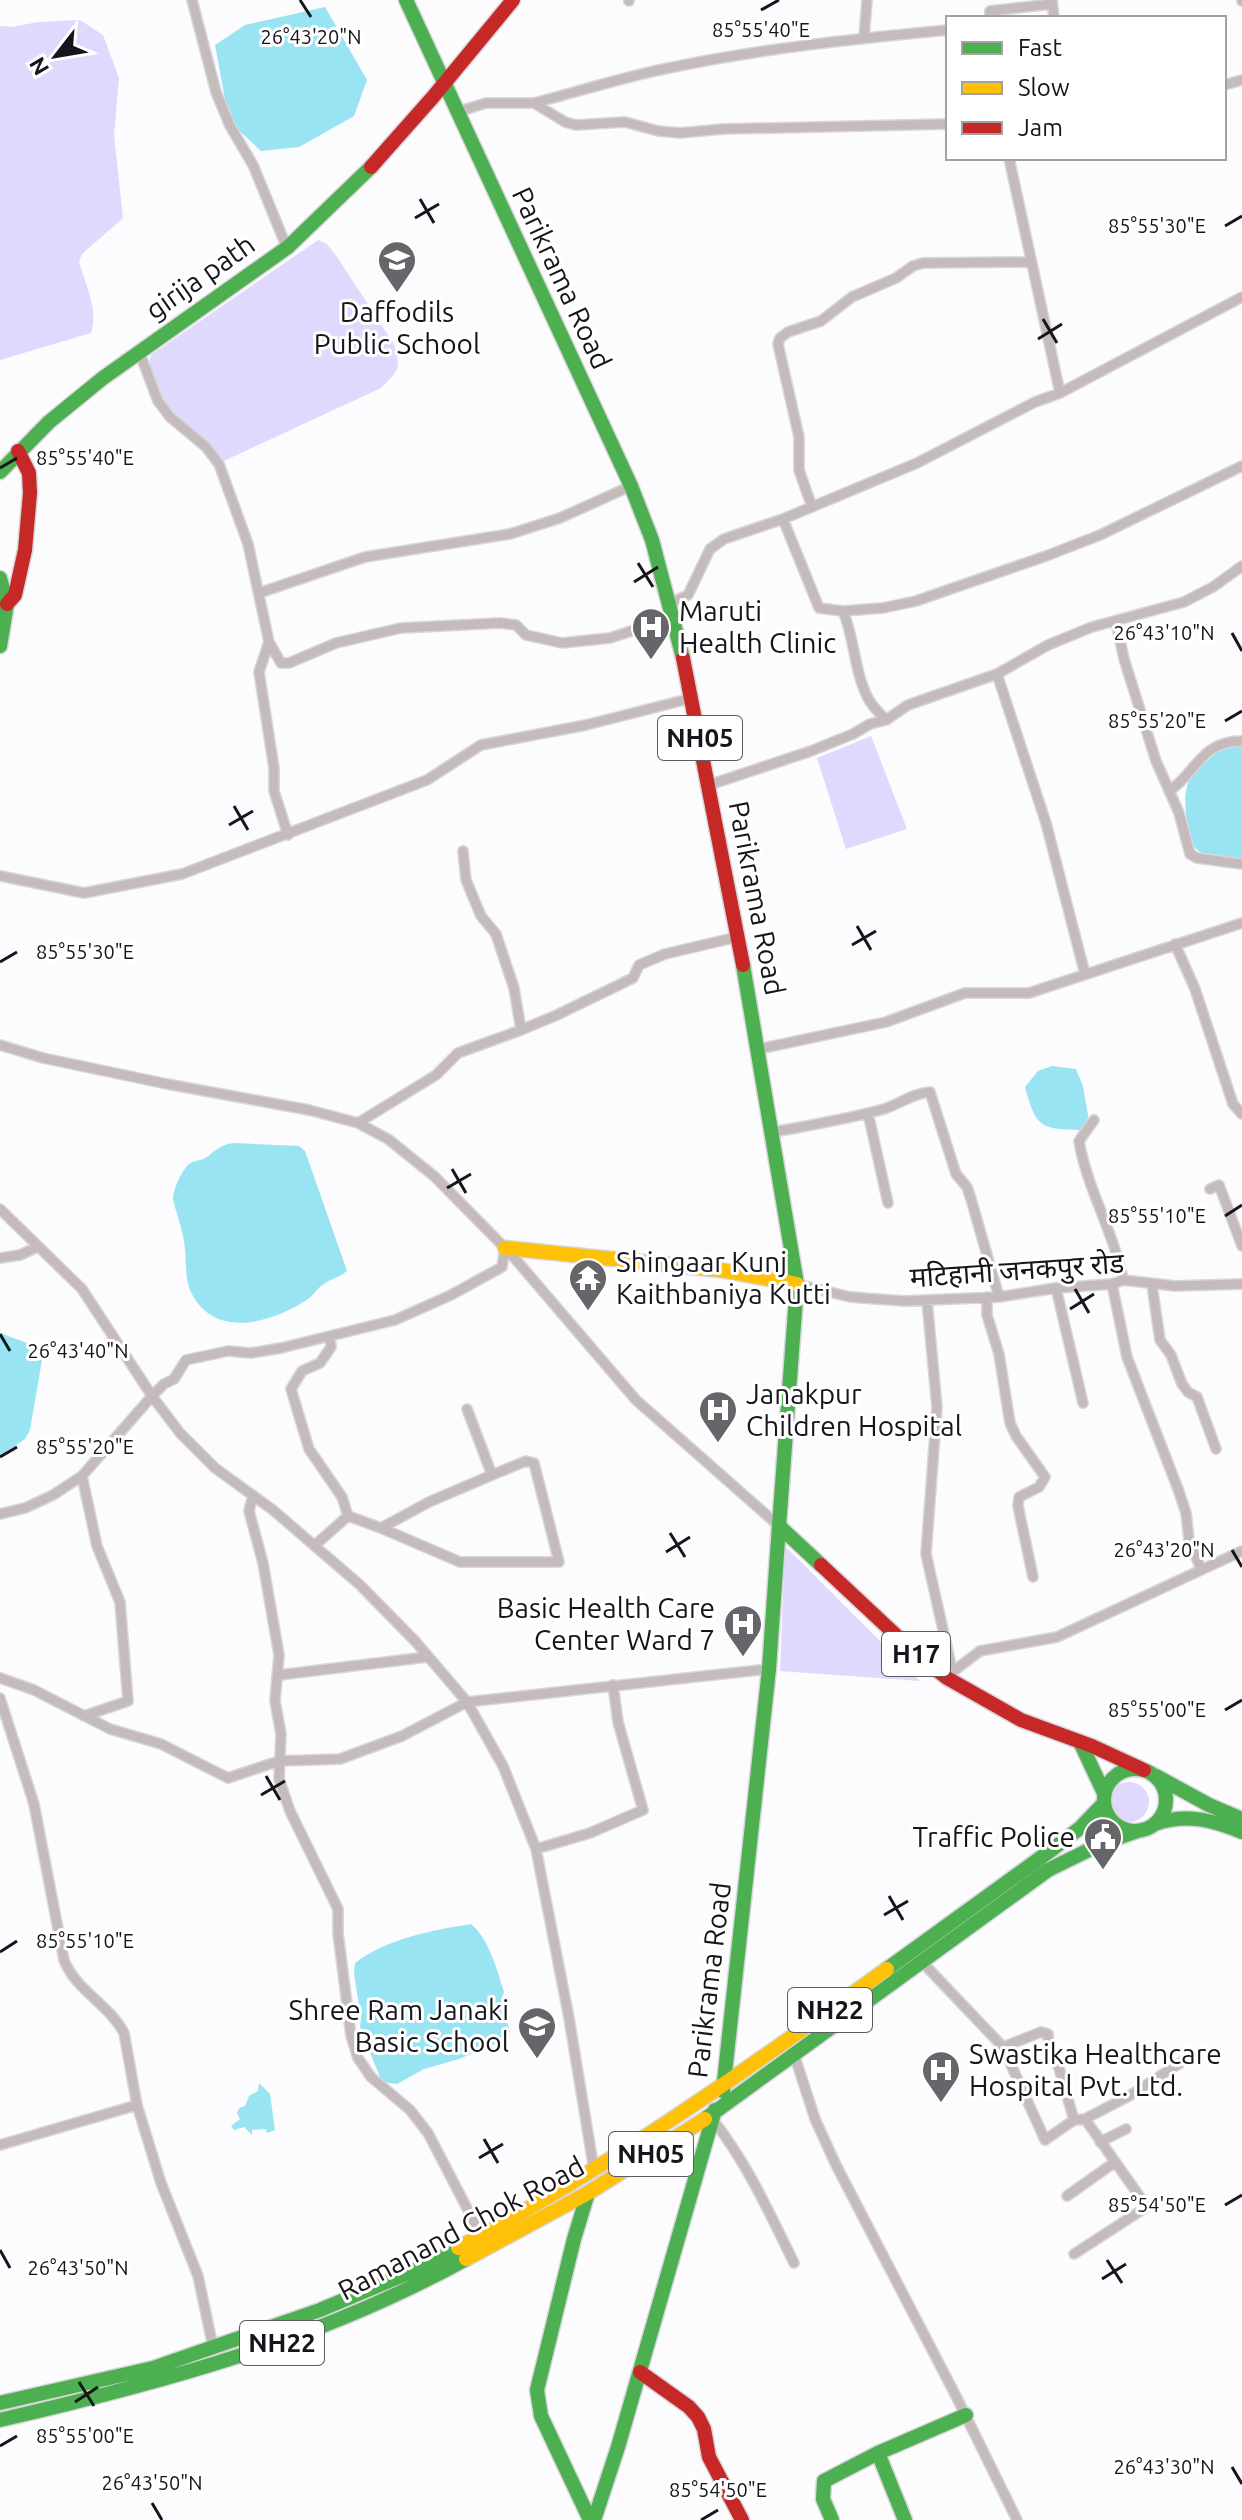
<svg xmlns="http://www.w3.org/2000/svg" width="1242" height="2520" font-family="Ubuntu,'Noto Sans Devanagari',sans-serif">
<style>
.green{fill:#dfd9fd}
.water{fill:#98e4f2}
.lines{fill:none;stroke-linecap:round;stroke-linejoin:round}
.street-casing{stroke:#d7d6d9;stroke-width:12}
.fast-casing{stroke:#d7d6d9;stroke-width:17}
.slow-casing{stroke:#d7d6d9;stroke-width:17}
.jam-casing{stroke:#d7d6d9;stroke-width:17}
.street{stroke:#c5babc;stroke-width:9}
.fast{stroke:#4caf50;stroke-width:14}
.slow{stroke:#ffc107;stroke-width:14}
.jam{stroke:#c62828;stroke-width:14}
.ticks{fill:none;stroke:#16151b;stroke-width:3}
.labels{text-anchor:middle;stroke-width:6;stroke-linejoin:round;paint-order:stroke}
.shield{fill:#fff;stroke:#5c5b5f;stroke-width:2}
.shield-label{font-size:26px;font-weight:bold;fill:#16151b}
.street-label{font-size:28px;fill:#16151b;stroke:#fff}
.poi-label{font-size:28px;fill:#16151b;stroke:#fff;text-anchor:start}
.ticks-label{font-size:20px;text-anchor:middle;fill:#16151b;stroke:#fff;stroke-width:6;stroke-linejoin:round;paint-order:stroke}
</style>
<rect width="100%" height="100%" fill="#fcfbfd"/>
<path class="green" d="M80 20 103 35 119 78 114 135 123 218 83 253 79 261C85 285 99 309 91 333L0 360V26L12 27 38 22Z
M318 240 327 244 337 257 394 344C402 369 398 371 381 388L224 461C201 434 139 398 151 355Z
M871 736 907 829 846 849 817 758Z
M785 1546 920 1681 780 1671Z
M1109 1802a20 20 0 1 1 40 0a20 20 0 1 1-40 0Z"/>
<path class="water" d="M325 7 367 80 354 116 299 147 261 151 229 121 215 45 245 25Z
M1226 746H1242V860C1226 858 1206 859 1194 847 1188 842 1188 831 1187 823 1181 777 1191 772 1226 746Z
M1052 1066 1076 1069 1083 1086 1089 1121 1082 1130C1042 1129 1036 1129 1025 1087L1038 1071Z
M235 1143 299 1146 305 1151 347 1271C339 1278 329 1279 321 1286 316 1290 313 1296 308 1299 272 1323 213 1341 190 1290 184 1275 187 1257 184 1241 182 1227 176 1213 173 1199 173 1190 182 1170 189 1164 194 1160 202 1161 207 1157 217 1149 222 1144 235 1143Z
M0 1333 38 1347 43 1354 30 1430 25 1439 0 1456Z
M471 1924C489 1939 497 1970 504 1992L501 2000 510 2032 507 2039 459 2059 424 2069 397 2084 382 2082 369 2050 367 2038 360 2027 361 2017 354 1974 355 1963C386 1939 433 1930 471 1924Z
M259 2083 270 2094 275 2130 267 2133 266 2129 252 2130V2135L244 2127 234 2130 231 2126 240 2119 237 2113 239 2108 245 2106 249 2096 258 2091Z"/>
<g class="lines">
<g class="street-casing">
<path id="street" d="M192 0 216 92 230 126 253 165 287 248
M629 0V1
M1052 0 1054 18
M1242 0V1
M990 18V11L1052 4
M864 38 867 0
M1224 85 1242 80
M534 103C577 92 620 78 664 69 757 49 853 39 948 30
M457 112 486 103H534L565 122 576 125 625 122 658 131 680 133 723 129 948 124
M1009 158 1060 393 1242 297
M139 351 158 401 170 417 206 447 219 464 248 544 269 642 259 672 274 768V791L288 835
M812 507 799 470V437L778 344 780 338 788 332 821 321 852 297 896 278 913 266 923 263 1031 262
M783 519 819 608 843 611C855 639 854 673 869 700 873 707 880 714 886 720
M259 593 365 557 510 534 560 518 631 486
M670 603 688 595 710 549 724 539 783 519 917 463 1035 402 1060 393
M843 611 883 608 916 601 1046 556 1100 535 1242 466
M1116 622 1124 659 1156 761 1179 813 1190 854 1197 858 1242 864
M269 642 281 663H289L336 643 401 628 500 623 516 625 526 635 562 643 610 638 674 617
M997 674 1046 823 1085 974
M709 785 811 751 853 734 870 724 886 720 908 705 997 674 1048 645 1092 627 1184 602 1213 587 1242 566
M1169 791C1196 774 1200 741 1242 741
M463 851 466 880 481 916 496 934 514 988 521 1030 557 1015 633 978 639 965 665 954 737 937
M0 876 84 893 182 874 427 780 481 745 586 725 692 698
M1175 944 1195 989 1233 1104 1242 1114
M0 1045 43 1058 167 1084 309 1110 358 1123 388 1139 434 1176 511 1254 636 1400 779 1526
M759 1049 886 1022 965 993H1029L1242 923
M868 1113 888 1203
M1094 1120 1079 1141C1087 1189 1114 1232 1123 1280
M358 1123 436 1075 458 1053 521 1030
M774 1132C811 1125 848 1119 884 1109 900 1104 913 1093 930 1092L956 1174 967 1187 971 1199 999 1297
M1210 1189 1219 1185 1242 1246
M0 1209 82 1289 152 1396 180 1433 215 1468 273 1510 360 1585 415 1641 467 1702 503 1766 536 1849 569 2018 594 2170
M0 1258 20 1255 37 1247
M797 1284 850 1297 904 1301 999 1297 1056 1288 1112 1284 1123 1280 1175 1286 1242 1284
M1112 1284 1127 1357 1178 1489 1186 1513 1189 1540 1201 1569
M1152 1285 1160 1340 1171 1355 1182 1384 1188 1392 1197 1397 1216 1449
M1056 1288 1083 1403
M987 1297V1315L999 1354 1010 1423 1016 1436 1045 1477 1039 1487 1019 1497 1018 1506 1033 1577
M927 1301 937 1407 926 1554 952 1670
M330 1336 331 1347 320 1363 302 1371 291 1389 309 1449 342 1497 348 1516
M82 1476 97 1546 120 1602 128 1701 84 1716
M253 1495 249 1511 263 1563 279 1655 275 1701 281 1734 279 1779 290 1811 338 1909V1933L351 2036 358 2058 371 2077 410 2110 428 2133 483 2239
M0 1514 25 1508 53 1495 82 1476 152 1396 164 1384 174 1379 186 1360 228 1351 251 1353 281 1348 395 1320 451 1295 502 1267 505 1248
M381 1528 460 1562H559L534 1463 526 1461 492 1475
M315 1545 348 1516 381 1528 429 1502 492 1475 467 1409
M950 1674 980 1651 1057 1637 1242 1551
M279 1675 427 1657
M0 1678 34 1690 110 1729 161 1744 228 1778 279 1761 340 1759 402 1736 467 1702 769 1669
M0 1698 34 1804 64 1960C76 1991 109 2004 124 2033L137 2105 0 2145
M536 1849 590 1833 643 1810 618 1722 613 1685
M923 1963 1003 2047 1045 2140 1074 2120 1085 2119 1129 2096 1191 2056
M1003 2047 1041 2032 1048 2034 1049 2047 1059 2068 1074 2120
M794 2054 815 2119 836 2165 957 2398 1017 2520
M137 2105 161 2183 198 2276 213 2347
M713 2120C747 2163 770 2214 794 2263
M1100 2142 1126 2129
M1067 2196 1115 2162
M1074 2254 1145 2208 1140 2197 1085 2119"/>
</g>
<g class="fast-casing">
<path id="fast" d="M406 0 631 486 652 540 683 658
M0 472 49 422 103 378 288 247 371 167
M0 578 7 604 0 646
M743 965 797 1284 779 1526 821 1565
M1080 1742 1104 1793
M1104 1800a31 31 0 1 1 62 0a31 31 0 1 1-62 0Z
M1156 1776 1209 1805 1242 1819
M1155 1824C1186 1813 1213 1820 1242 1832
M887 1969 1054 1848 1080 1828 1104 1803
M723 2091 769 1669 779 1526
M705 2119 1048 1870 1103 1843 1141 1830
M588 2193 574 2239 537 2390 541 2416 590 2520
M0 2403 153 2368 320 2310 427 2265 458 2248
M0 2420C164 2382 317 2341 466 2259
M878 2453 905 2520
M594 2520 618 2447 715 2110
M832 2520 823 2499 824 2481 878 2453 966 2415"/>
</g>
<g class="slow-casing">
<path id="slow" d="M505 1248 720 1270 797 1284
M458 2248C609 2167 747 2070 887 1969
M466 2259 588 2193 705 2119"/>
</g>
<g class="jam-casing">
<path id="jam" d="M371 167 433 97 513 0
M7 604 15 595 25 550 30 493 29 473 18 451
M683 658 743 965
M821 1565 915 1653 947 1678 1021 1720 1092 1746 1144 1770
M640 2372 689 2407 698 2417 704 2429 709 2457 742 2520"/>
</g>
<use href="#street" class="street"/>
<use href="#fast" class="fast"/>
<use href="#slow" class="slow"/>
<use href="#jam" class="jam"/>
</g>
<path class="ticks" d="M300 0 311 17M761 10 779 0M420 199 434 223M415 218 439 204M1225 226 1242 216M1043 319 1057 343M1038 339 1062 324M0 468 17 458M638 563 653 587M634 582 658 567M1232 633 1242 651M1225 721 1242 711M234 806 248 830M229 825 253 811M857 926 871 950M852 945 876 931M0 962 17 952M452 1169 466 1193M447 1188 471 1174M1225 1216 1242 1205M1075 1289 1089 1313M1070 1309 1094 1294M0 1334 10 1351M0 1457 17 1447M670 1533 685 1557M1232 1550 1242 1567M666 1552 690 1537M1225 1710 1242 1700M266 1776 280 1800M261 1795 285 1781M889 1896 903 1920M884 1915 908 1901M0 1952 17 1941M484 2139 498 2163M479 2158 503 2144M1225 2205 1242 2195M0 2250 10 2268M1107 2260 1122 2283M1102 2279 1126 2264M79 2382 94 2406M75 2402 98 2387M0 2446 17 2436M1232 2467 1242 2484M152 2503 162 2520M701 2520 718 2510"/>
<defs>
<g id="school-pin" transform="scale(2)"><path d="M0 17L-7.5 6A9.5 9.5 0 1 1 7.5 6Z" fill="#66666a" stroke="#fff"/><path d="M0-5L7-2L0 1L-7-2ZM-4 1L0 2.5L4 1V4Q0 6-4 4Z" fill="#fff"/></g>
<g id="hospital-pin" transform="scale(2)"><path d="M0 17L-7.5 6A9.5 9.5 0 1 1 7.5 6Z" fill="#66666a" stroke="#fff"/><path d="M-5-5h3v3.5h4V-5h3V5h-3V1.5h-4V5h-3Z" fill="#fff"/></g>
<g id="temple-pin" transform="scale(2)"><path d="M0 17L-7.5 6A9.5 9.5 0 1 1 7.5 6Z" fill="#66666a" stroke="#fff"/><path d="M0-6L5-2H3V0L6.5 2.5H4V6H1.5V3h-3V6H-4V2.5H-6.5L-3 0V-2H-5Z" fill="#fff"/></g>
<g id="civic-pin" transform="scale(2)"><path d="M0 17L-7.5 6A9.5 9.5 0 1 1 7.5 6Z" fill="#66666a" stroke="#fff"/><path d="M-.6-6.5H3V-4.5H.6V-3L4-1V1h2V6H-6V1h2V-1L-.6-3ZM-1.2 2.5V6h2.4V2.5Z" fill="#fff"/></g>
</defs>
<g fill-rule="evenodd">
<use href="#school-pin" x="397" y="260"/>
<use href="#hospital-pin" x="651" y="627"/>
<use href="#temple-pin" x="588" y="1278"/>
<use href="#hospital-pin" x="718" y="1410"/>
<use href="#hospital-pin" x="743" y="1624"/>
<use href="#civic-pin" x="1103" y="1837"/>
<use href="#school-pin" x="537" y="2026"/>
<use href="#hospital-pin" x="941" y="2070"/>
</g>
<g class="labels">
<g class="shield">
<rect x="658" y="716" width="84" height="44" rx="6"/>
<rect x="882" y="1632" width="68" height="44" rx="6"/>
<rect x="788" y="1988" width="84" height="44" rx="6"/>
<rect x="609" y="2132" width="84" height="44" rx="6"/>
<rect x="240" y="2321" width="84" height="44" rx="6"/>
</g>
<g class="shield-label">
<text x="700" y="747">NH05</text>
<text x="916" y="1663">H17</text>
<text x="830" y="2019">NH22</text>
<text x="651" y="2163">NH05</text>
<text x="282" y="2352">NH22</text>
</g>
<g class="street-label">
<text transform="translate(200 277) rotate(-35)" y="10">girija path</text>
<text transform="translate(562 278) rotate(65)" y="10">Parikrama Road</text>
<text transform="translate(757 898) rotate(79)" y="10">Parikrama Road</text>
<text transform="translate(1017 1270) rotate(-4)" y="10">मटिहानी जनकपुर रोड</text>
<text transform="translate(709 1980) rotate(-83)" y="10">Parikrama Road</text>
<text transform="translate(461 2228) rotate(-28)" y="10">Ramanand Chok Road</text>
</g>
<g class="poi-label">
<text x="397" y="322" text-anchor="middle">Daffodils<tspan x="397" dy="32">Public School</tspan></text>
<text x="679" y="621">Maruti<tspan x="679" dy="32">Health Clinic</tspan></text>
<text x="616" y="1272">Shingaar Kunj<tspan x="616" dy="32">Kaithbaniya Kutti</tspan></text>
<text x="746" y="1404">Janakpur<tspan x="746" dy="32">Children Hospital</tspan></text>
<text x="715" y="1618" text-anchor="end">Basic Health Care<tspan x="715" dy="32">Center Ward 7</tspan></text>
<text x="1075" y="1847" text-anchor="end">Traffic Police</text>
<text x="509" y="2020" text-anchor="end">Shree Ram Janaki<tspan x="509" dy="32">Basic School</tspan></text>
<text x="969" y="2064">Swastika Healthcare<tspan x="969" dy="32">Hospital Pvt. Ltd.</tspan></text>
</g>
</g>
<g class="ticks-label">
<text x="761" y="37">85°55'40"E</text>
<text x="311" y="44">26°43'20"N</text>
<text x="1157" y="233">85°55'30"E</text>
<text x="85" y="465">85°55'40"E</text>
<text x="1164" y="640">26°43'10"N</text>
<text x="1157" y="728">85°55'20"E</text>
<text x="85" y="959">85°55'30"E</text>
<text x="1157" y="1223">85°55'10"E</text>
<text x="78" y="1358">26°43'40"N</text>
<text x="85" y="1454">85°55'20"E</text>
<text x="1164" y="1557">26°43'20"N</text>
<text x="1157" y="1717">85°55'00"E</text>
<text x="85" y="1948">85°55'10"E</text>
<text x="1157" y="2212">85°54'50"E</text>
<text x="78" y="2275">26°43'50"N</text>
<text x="85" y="2443">85°55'00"E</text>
<text x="1164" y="2474">26°43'30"N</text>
<text x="152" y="2490">26°43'50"N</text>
<text x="718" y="2497">85°54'50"E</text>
</g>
<rect x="946" y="16" width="280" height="144" fill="#ffffff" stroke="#a2a1a4" stroke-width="2"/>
<rect x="962" y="42" width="40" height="12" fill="#4caf50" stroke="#a2a1a4" stroke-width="2"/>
<text x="1018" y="56" font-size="24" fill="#16151b">Fast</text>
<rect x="962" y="82" width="40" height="12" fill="#ffc107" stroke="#a2a1a4" stroke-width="2"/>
<text x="1018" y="96" font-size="24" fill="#16151b">Slow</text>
<rect x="962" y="122" width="40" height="12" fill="#c62828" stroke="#a2a1a4" stroke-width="2"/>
<text x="1018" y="136" font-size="24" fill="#16151b">Jam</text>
<g transform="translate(56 56) rotate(239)" stroke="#ffffff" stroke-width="6" paint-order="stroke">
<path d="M0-6L14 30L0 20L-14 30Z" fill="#16151b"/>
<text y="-12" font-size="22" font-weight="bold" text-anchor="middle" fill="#16151b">N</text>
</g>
</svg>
